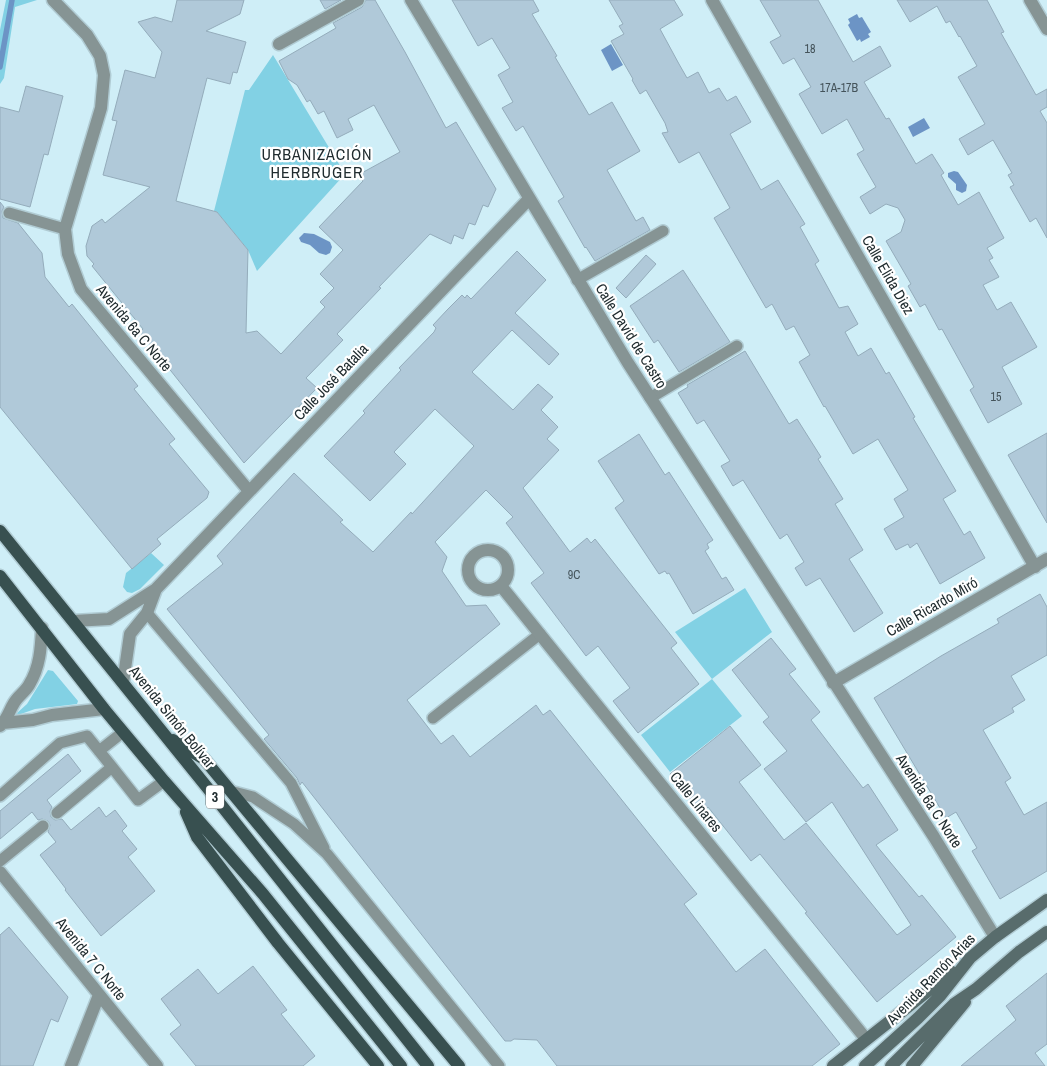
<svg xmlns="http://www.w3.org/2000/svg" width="1047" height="1066" font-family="'Archivo Narrow',sans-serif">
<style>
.green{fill:#82d1e4}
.water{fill:#6c94c5}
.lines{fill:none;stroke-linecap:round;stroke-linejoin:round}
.stream{stroke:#6c94c5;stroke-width:5.5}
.building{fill:#b0c9d9;stroke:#94acbb}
.lane-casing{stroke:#b0cbd3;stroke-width:14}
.street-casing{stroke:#b0cbd3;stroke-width:15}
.secondary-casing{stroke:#b0cbd3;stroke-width:15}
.primary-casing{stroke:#b0cbd3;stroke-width:15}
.lane{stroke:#869494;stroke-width:11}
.street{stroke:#869494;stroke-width:12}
.secondary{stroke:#586c6c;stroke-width:12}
.primary{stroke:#385050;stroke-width:12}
.labels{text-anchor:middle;stroke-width:4.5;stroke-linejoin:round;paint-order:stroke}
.number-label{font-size:12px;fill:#44535a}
.shield{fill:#fff;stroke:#636b6d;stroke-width:1}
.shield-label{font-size:14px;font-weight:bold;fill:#202c2f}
.street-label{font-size:15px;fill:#202c2f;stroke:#fff}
.neighbourhood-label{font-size:16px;letter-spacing:1px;fill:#202c2f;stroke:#fff}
</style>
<rect width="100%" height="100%" fill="#cfeef7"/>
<path class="green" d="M6 0H37L15 7 4 78 0 84V30Z
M273 55 345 174 257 271 248 250 217 212 214 211 245 90H249Z
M151 553 164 565 140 589 132 593 127 592 123 587 126 573Z
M745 588 772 632 712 679 742 716 670 772 641 735 712 679 675 632Z
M48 670 53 671 78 701 77 704 35 709 18 715 17 713 27 704Z"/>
<path class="water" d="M857 14 859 18 862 17 871 32 868 34 870 37 861 42 860 39 857 41 848 25 850 23 848 19Z
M611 44 623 65 612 71 601 50Z
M924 118 930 128 913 137 908 127Z
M954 171 958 172 967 185 966 191 962 193 956 190V184L948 177V173Z
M304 233 314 234 330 242 332 247 330 253 326 255 319 253 310 245 301 242 299 238Z"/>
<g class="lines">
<path class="stream" d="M0 67 12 0"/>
</g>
<path class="building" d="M177 0H244L240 14 206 31 246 42 237 73 233 72 230 84 207 78 176 201 217 212 248 250 246 333 257 331 281 354 325 307 320 302 334 288 320 274 343 250 319 227 363 181 358 175 400 152 374 105 348 119 353 130 337 138 324 111 318 114 310 100 307 102 297 85 288 79 279 61 336 28 333 23 362 7 366 0H375L405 52 446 128 456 122 496 189 488 207 483 205 475 225 469 223 463 239 454 235 451 244 430 234 379 287 381 288 337 334 343 340 306 378 317 388 244 463 140 332 143 329 92 266 94 264 87 256 86 246 92 226 102 219 105 223 150 187 103 175 117 121 112 120 125 70 155 78 162 52 138 22 155 17 172 22Z
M320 0H341L325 9Z
M452 0H533L539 11 532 14 557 56 555 57 589 115 612 102 640 151 607 170 636 221 643 217 650 230 595 261 586 247 585 248 558 201 564 197 523 126 516 131 502 108 513 102 498 75 510 68 492 38 478 46Z
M609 0H674L683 15 660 29 679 64 687 78 698 72 709 93 719 88 727 101 736 96 751 122 730 134 761 190 778 180 805 224 800 227 819 261 815 264 839 308 848 306 858 324 845 332 858 356 871 348 886 374 889 372 915 417 913 418 956 491 943 499 964 535 970 531 985 558 940 584 917 543 910 548 908 544 896 550 884 529 904 517 894 499 908 490 878 439 853 454 825 406 824 407 799 362 810 355 794 326 786 330 772 304 766 308 714 218 730 208 699 152 679 163 662 133 668 132 665 123 646 90 640 94 632 80 633 79 611 41 624 34 619 26 623 24Z
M760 0H818L853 62 880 46 891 66 864 82 886 119 889 118 916 164 932 154 944 173 941 175 958 205 979 192 1004 238 987 248 993 258 989 260 999 277 983 285 997 310 1011 302 1037 347 1002 367 1022 404 988 423 970 390 974 387 942 329 939 330 925 304 920 307 908 286 911 284 886 241 901 232 905 220 898 208 886 204 870 214 860 197 876 187 857 154 864 150 847 119 822 134 799 94 811 87 794 58 783 64 770 42 781 36Z
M897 0H987L1004 32 1001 33 1036 95 1047 89V107L1040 111 1047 123V238L1036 218 1030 222 1010 187 1014 185 1008 175 1012 173 993 140 968 155 959 139 985 124 958 77 977 66 960 36 959 37 950 21 946 23 937 6 910 22Z
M26 86 63 96 48 155 44 154 30 207 0 199V107L19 112Z
M0 202 4 207 2 211 3 218 18 223 42 253 45 277 69 307 72 304 138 386 134 389 175 439 169 444 209 492 207 498 157 539 161 544 132 569 0 407Z
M517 251 546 280 515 313 559 354 549 365 512 330 472 372 513 410 538 384 553 397 541 410 558 427 547 439 559 450 523 488 570 552 587 538 591 543 595 539 677 643 671 648 699 684 638 733 613 701 630 688 598 646 586 656 531 583 544 573 506 523 513 517 486 490 435 542 447 557 442 571 466 606 486 605 500 624 407 700 441 744 453 735 470 757 536 705 543 715 550 710 697 894 684 904 736 972 765 949 840 1044 812 1066H557L537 1040 514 1039 511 1041H505L302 782 300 785 297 778 264 739 269 735 167 609 223 564 217 556 294 473 343 520 340 522 373 552 411 512 412 514 474 446 435 409 394 452 406 464 370 501 324 456 365 413 363 411 401 370 399 368 434 332 436 328 433 325 448 309 462 295 465 298 467 295 471 299Z
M646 255 656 264 626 298 616 288Z
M683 270 730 342 679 372 658 340 654 343 630 306Z
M745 351 789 424 797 419 821 457 818 459 843 499 835 504 863 550 849 559 883 613 854 632 820 578 806 586 795 568 804 562 787 534 780 539 743 480 733 486 721 466 730 461 704 420 697 424 678 393 688 387 687 385Z
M1047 433V523L1008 455Z
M639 434 665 475 669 472 713 540 707 544 709 548 705 551 722 579 726 577 734 590 693 614 669 573 667 574 665 571 659 574 615 508 624 501 598 461Z
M1040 594 1047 607V655L1011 676 1025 700 1012 708 1014 712 983 730 1011 778 1005 782 1024 815 1047 802V871L1000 899 972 851 977 848 956 812 946 818 874 698 941 656 999 623 997 619Z
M771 638 796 669 789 674 820 712 811 720 863 788 868 784 898 830 876 845 919 897 922 895 956 937 877 1002 805 913 807 912 760 854 751 861 708 807 701 813 670 774 730 726 761 765 739 782 784 840 806 823 897 935 911 925 832 802 806 822 764 769 787 751 763 722 769 717 732 670Z
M68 754 81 771 47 800 52 807 50 811 51 817 55 820 62 819 71 830 99 807 106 817 115 810 127 826 122 831 137 849 128 857 155 891 101 936 65 890 66 889 40 855 56 842 48 832 50 825 48 821 42 819 38 820 32 812 0 839V811Z
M9 927 68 997 58 1022 51 1019 33 1066H0V935Z
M253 966 287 1010 281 1014 315 1056 303 1066H196L170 1034 181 1025 161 999 198 969 218 994Z
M1047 973V1044L1035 1053 1045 1066H961L1016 1020 1006 1006Z"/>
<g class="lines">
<g class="lane-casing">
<path id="lane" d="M9 213 65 229
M577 280 663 231
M650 398 737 346
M147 613 291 783 324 848
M433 718 540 634
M99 751 123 732
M112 767 138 800 164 781
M230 791 253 797 294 824 327 854 499 1066
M0 796 60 743 87 736 112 767 57 813
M0 861 43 826"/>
</g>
<g class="street-casing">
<path id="street" d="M53 0 87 35 100 56 104 75 101 108 65 229 68 254 81 289 249 491
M411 0 628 363 934 837 995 937
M712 0 1035 567
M1030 0 1047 29
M279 44 358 0
M468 570a20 20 0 1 1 40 0a20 20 0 1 1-40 0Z
M501 586 866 1039
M74 621 109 619 156 589 529 199
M123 683 130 634 147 613 156 589
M833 683 1047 559
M3 723 33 720 52 715 104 709
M0 726C7 720 9 711 14 703 18 696 25 692 29 685 40 667 41 648 42 628
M0 872 157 1066
M71 1066 99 995"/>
</g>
<g class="secondary-casing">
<path id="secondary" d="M833 1066 952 972
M865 1066 918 1018 940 996 970 958 995 937 1047 900
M891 1066 954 1004 976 989 1019 952 1047 932
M912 1066 965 1002"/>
</g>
<g class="primary-casing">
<path id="primary" d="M0 531 210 791 428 1066
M0 576 104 709 164 781 263 894 401 1066
M173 740 204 759 459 1066
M186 812 197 837 278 943 378 1066"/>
</g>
<use href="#lane" class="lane"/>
<use href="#street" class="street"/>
<use href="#secondary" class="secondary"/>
<use href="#primary" class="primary"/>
</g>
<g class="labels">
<g class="number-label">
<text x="810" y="53">18</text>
<text x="839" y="92">17A-17B</text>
<text x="996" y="401">15</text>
<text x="574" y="579">9C</text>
</g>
<rect class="shield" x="206" y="785.5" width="18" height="23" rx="4"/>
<g class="shield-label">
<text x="215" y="802">3</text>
</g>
<g class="street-label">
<text transform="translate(888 275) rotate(60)" y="5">Calle Elida Diez</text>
<text transform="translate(134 328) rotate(50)" y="5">Avenida 6a C Norte</text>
<text transform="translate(631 336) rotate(58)" y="5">Calle David de Castro</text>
<text transform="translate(331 382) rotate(-46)" y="5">Calle José Batalia</text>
<text transform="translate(932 607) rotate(-30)" y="5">Calle Ricardo Miró</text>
<text transform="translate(172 717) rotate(51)" y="5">Avenida Simón Bolívar</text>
<text transform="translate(929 801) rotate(57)" y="5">Avenida 6a C Norte</text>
<text transform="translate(696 802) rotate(51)" y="5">Calle Linares</text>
<text transform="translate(91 959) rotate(51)" y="5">Avenida 7 C Norte</text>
<text transform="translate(931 979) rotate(-46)" y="5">Avenida Ramón Arias</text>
</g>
<g class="neighbourhood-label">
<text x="317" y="160">URBANIZACIÓN<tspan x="317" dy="18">HERBRUGER</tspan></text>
</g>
</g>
</svg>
